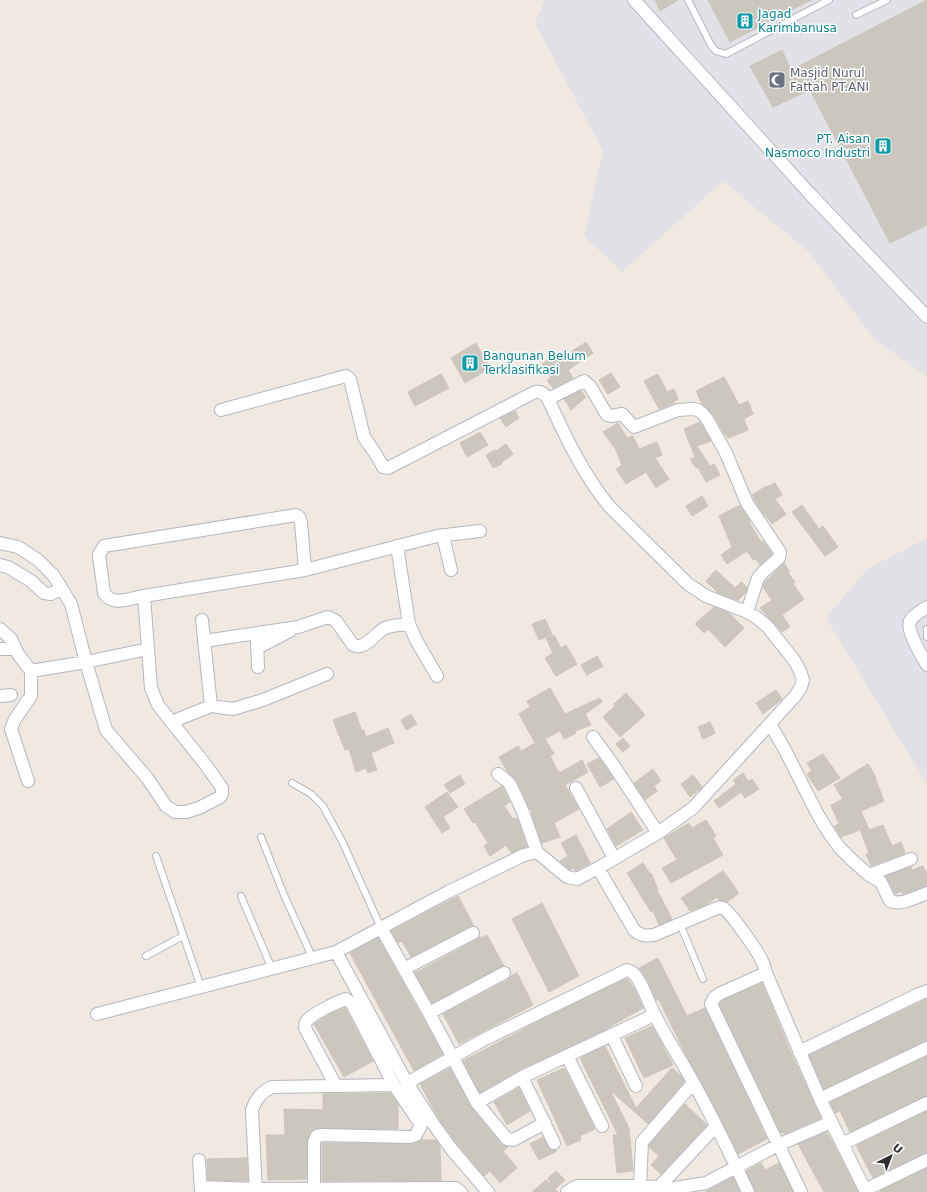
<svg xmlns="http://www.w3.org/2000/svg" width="927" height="1192" font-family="'DejaVu Sans',sans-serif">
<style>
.industrial{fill:#e3e1e8}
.building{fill:#cbc7bf;stroke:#cbc5ba}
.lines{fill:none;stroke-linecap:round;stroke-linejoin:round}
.lane-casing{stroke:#b4b7c1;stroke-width:8}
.street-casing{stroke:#b4b7c1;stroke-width:14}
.lane{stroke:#fff;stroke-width:6}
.street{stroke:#fff;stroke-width:12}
.labels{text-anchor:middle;stroke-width:3;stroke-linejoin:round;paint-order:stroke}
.culture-label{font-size:12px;fill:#0d838f;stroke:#fff;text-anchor:start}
.worship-label{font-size:12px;fill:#5b616d;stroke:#fff;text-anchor:start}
</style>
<rect width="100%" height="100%" fill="#efe9e1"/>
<path class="industrial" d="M545 0H927V376L875 340 809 252 723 181 622 272 584 236 603 151 535 23Z
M927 538V784L826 618 867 569Z"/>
<path class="building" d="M655 0H678L660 11Z
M708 0H811L730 42Z
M927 0V225L890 243 810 90 773 107 750 66 782 50 791 70Z
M586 342 593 353 568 370 573 378 553 388 547 380 551 378 542 364 556 354 560 359Z
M476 343 490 368 465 383 451 358Z
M611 373 620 387 608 394 599 380Z
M441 374 449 388 415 406 408 392Z
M658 374 667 392 674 389 678 399 673 402 674 403 659 409 644 381Z
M724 377 739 405 748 401 753 414 744 419 748 430 728 438 726 434 725 435 713 414 702 404 696 391Z
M581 391 586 397 571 410 564 399Z
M515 411 519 418 506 427 500 418Z
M700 422 711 441 697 446 710 466 714 464 720 475 706 482 698 467 696 468 690 459 695 457 684 429Z
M618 423 627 438 633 436 639 449 657 442 662 455 655 458 669 479 656 488 646 472 626 484 616 469 622 465 615 448 603 432Z
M480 432 488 445 467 457 460 443Z
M506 444 513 454 502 462V464L493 468 486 455 495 450 496 451Z
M775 483 782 495 775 499 786 514 772 524 764 514H763L752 495 766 486 767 487Z
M702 496 708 506 692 516 686 506Z
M740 505 750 521 749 522 761 542 763 541 772 554 760 565 756 559 753 560 747 551 727 564 721 555 732 547 719 516Z
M802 505 819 529 823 526 838 547 825 556 792 512Z
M784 563 790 572 788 573 795 582 793 584 804 599 782 615 790 627 782 632 760 608 772 600 763 587 765 582Z
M716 570 735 588 741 582 747 587 746 592 738 600 718 593 706 581Z
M714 607 729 613 744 628 725 647 708 629 704 633 695 624Z
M545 619 552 634 539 640 532 624Z
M554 635 561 648 566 645 577 664 556 676 545 658 553 653 546 638Z
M597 656 603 666 587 675 581 665Z
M550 688 565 714 600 698 602 702 585 714 591 725 575 731 576 733 564 739 560 731 545 739 554 754 550 756 559 773 582 760 588 772 565 785 579 809 554 823 560 837 542 843 531 813 533 812 529 808 517 781 507 771 499 757 518 746 521 751 535 743 519 714 530 707 527 701Z
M776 690 782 699 763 714 756 703Z
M626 693 645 715 620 737 603 717 615 706 614 704Z
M355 712 362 731 364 730 366 737 388 728 394 743 371 753 377 770 368 773 366 768 356 772 349 749 345 750 333 720Z
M411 714 417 724 406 730 401 720Z
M710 722 715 733 703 739 698 727Z
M623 738 630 746 623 752 616 744Z
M823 754 840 778 818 791 807 774 812 771 807 763Z
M599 758 614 779 600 787 587 764Z
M868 764 876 777 875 778 884 801 861 811 869 830 883 825 892 846 901 842 905 853 871 866 866 854 869 853 860 830 841 837 834 826 839 824 831 805 843 799 834 785Z
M653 769 661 781 654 786 657 791 645 800 634 783Z
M743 773 748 781 752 779 759 789 745 798 741 792 719 808 714 801 736 784 733 780Z
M460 775 465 784 450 793 444 785Z
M693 775 702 787 690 797 681 784Z
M502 786 510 802 504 806 513 819 517 818 527 847 511 853 506 845 490 856 484 846 488 843 475 822 473 823 464 809Z
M447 792 458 807 443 817 450 828 442 833 425 807Z
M631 812 643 830 616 846 607 829Z
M706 820 716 836 713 838 723 855 671 883 662 868 677 860 664 838 689 823 692 828Z
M576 835 590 863 575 871 574 868 570 870 560 861 568 856 561 843Z
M643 863 650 874 651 873 658 889 657 890 672 919 659 925 653 911 651 912 627 873Z
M923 866 927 874V886L903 894 902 891 895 894 886 876 911 867 912 870Z
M723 871 739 893 727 902 719 900 717 897 707 904 690 911 681 898Z
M458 896 474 926H470L411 957 402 941 398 943 391 931Z
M542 903 579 976 549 992 512 919Z
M487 935 504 966 432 1003 415 973 476 940 480 936 481 938Z
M378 938 443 1054 414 1071 350 953Z
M658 958 687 1016 705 1008 767 1139 738 1154 714 1106 685 1053 659 1000H656L648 981 639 968Z
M517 973 533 1005 459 1044 443 1014 508 980 511 976Z
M627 978 634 988 643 1008 599 1033 519 1070 480 1093 463 1061 541 1020Z
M762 983 792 1055 821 1118 784 1134 783 1132 781 1133 719 1004 723 1000Z
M927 999V1041L824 1089 809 1055Z
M345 1008 373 1061 344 1077 314 1024 330 1014Z
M652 1026 673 1065 644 1078 625 1038Z
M605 1046 636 1108 672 1068 681 1076 684 1082 648 1124 610 1090 629 1128 633 1171 617 1173 613 1135H618L580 1058Z
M927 1056V1096L850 1132 840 1111 835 1113 830 1102Z
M450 1068 471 1107 501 1144 508 1147 503 1151 517 1168 500 1183 490 1171 484 1176 459 1146 438 1118 420 1084Z
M564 1068 595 1129 580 1136 581 1140 567 1146 537 1080Z
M519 1088 530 1111 507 1125 494 1102Z
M390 1093 398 1104V1129L322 1128 315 1129 310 1132 307 1142 306 1179 268 1180 266 1135H285L284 1109 323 1110V1094Z
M685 1104 707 1125 661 1174 651 1165 659 1156 649 1147V1145Z
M927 1111V1153L873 1178 857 1147V1145Z
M827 1132 834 1145 858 1192H824L798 1144Z
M543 1137 550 1149 556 1150 557 1151 539 1160 530 1144Z
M421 1140H436L440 1147 441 1181H322V1143L410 1144Z
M243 1158H247L248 1181 208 1180 207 1159Z
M761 1163 765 1170 779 1163 793 1192H755L746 1171Z
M927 1168V1192H881L880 1191Z
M556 1171 565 1180 555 1189 558 1192H532L546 1180 552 1186 548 1178Z
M733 1177 740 1192H705L711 1189Z"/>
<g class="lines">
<g class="lane-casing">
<path id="lane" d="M688 0 712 47 716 51 726 54 829 0
M856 15 887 0
M927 629V637
M292 783 311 794 323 806 343 843 381 928
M261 837 284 895 313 959
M156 856 201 987
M241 896 272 969
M680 924 703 979
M146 956 183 936"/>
</g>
<g class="street-casing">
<path id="street" d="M634 0 810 194 927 317
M548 399 584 381 590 386 607 415 611 416 622 414 634 427 678 410 693 409 698 410 702 413 707 419 726 453 747 503 780 552 779 558 763 572 758 578 747 612
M221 410 346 376 350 379 364 437 375 453 381 463 383 467 388 468 535 392C542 391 544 394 548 399 566 437 583 475 610 507L688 584 706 596 747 612 756 617 767 626 794 660 800 671 803 680 801 687 796 695 693 808 658 833 598 868 577 879 567 877 537 852 524 855 448 892 336 952 407 1083 434 1125 453 1151 488 1192
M443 536 451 570
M0 543 18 547 38 560 53 575 62 589 71 604 86 662 106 730 148 779 166 806 175 812H186L199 808 220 797 222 794V788L205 764 158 705 151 688 144 596 305 570 301 522 299 517 296 515 104 546 99 555 104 593C113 607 130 598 144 596
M397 546 409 624 416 640 437 676
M0 565 8 567 31 581 44 593 51 594 62 589
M305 570 437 536 480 531
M927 607C921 611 913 615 910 621 906 631 922 656 927 665
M0 629 11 639 18 654 31 671 86 662 148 649
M257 640 258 667
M204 641 298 627 328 617 336 621 353 645C365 651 375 633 385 628 391 625 402 625 409 624
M257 648 290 631
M0 649H15
M0 696 11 695
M211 706 233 709 263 700 327 674
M171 722 211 706 202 620
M770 724 785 750 818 815 829 833 839 847 853 861 869 875 881 882 890 901C901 906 917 897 927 893
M593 737 612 763 658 833
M498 774 507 781 511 786 523 812 537 852
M28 781 11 729 15 719 31 696V671
M576 788 614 858
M598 868 634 930C641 936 645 936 654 935L717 908C719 907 720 907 723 908 729 910 759 953 762 961 764 964 765 969 766 973
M869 875 911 859
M381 928 429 1013 477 1103 507 1139 513 1140 545 1123
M404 969 473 933
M429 1013 504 973
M97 1014 336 952
M612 1036 636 1086
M799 1052 919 994 927 991
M567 1056 602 1126
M522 1077 554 1143
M407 1083 485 1039 627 970C638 971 646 996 650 1005 662 1032 679 1056 693 1082 713 1118 731 1155 748 1192
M820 1099 927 1048
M477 1103 522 1077 654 1015
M842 1144 927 1103
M199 1160 201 1192
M640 1186 642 1142 693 1083
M201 1187 256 1189 455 1188 461 1192
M659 1187 716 1126
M865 1190 927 1160
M256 1192 252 1110C256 1099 261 1092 272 1087L394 1085
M314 1192V1142L317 1136 322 1135 410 1137 416 1135 421 1125 394 1085 352 1004 346 999C337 1002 311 1014 306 1022 305 1024 305 1026 305 1028L336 1086
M567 1192 573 1188 577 1186H640L675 1188 706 1183 778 1145 831 1122
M801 1192 711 1004 714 998 719 994 766 973 820 1099 866 1192"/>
</g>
<use href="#lane" class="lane"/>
<use href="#street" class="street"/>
</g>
<defs>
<g id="building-square" transform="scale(0.9)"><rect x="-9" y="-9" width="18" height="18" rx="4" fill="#0f9aa8" stroke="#fff"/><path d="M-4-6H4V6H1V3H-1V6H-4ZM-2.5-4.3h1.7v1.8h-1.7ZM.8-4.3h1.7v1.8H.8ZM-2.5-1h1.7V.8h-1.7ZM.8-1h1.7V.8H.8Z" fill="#fff"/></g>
<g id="mosque-square" transform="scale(0.9)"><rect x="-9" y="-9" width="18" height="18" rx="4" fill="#6b7280" stroke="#fff"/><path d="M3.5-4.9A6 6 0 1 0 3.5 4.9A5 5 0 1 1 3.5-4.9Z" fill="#fff"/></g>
</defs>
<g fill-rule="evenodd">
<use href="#building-square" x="745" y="21"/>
<use href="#mosque-square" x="777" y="80"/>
<use href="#building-square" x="883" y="146"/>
<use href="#building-square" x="470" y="363"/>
</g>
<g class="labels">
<g class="culture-label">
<text x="758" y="18">Jagad<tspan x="758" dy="14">Karimbanusa</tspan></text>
<text x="870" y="143" text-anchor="end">PT. Aisan<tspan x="870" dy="14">Nasmoco Industri</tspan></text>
<text x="483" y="360">Bangunan Belum<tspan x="483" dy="14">Terklasifikasi</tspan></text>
</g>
<g class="worship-label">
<text x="790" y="77">Masjid Nurul<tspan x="790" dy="14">Fattah PT.ANI</tspan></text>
</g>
</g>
<g transform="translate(891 1156) rotate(42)" stroke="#ffffff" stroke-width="3" paint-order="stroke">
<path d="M0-3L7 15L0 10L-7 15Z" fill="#2e2e2e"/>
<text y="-6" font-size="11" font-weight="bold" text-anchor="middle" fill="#2e2e2e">U</text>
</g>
</svg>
